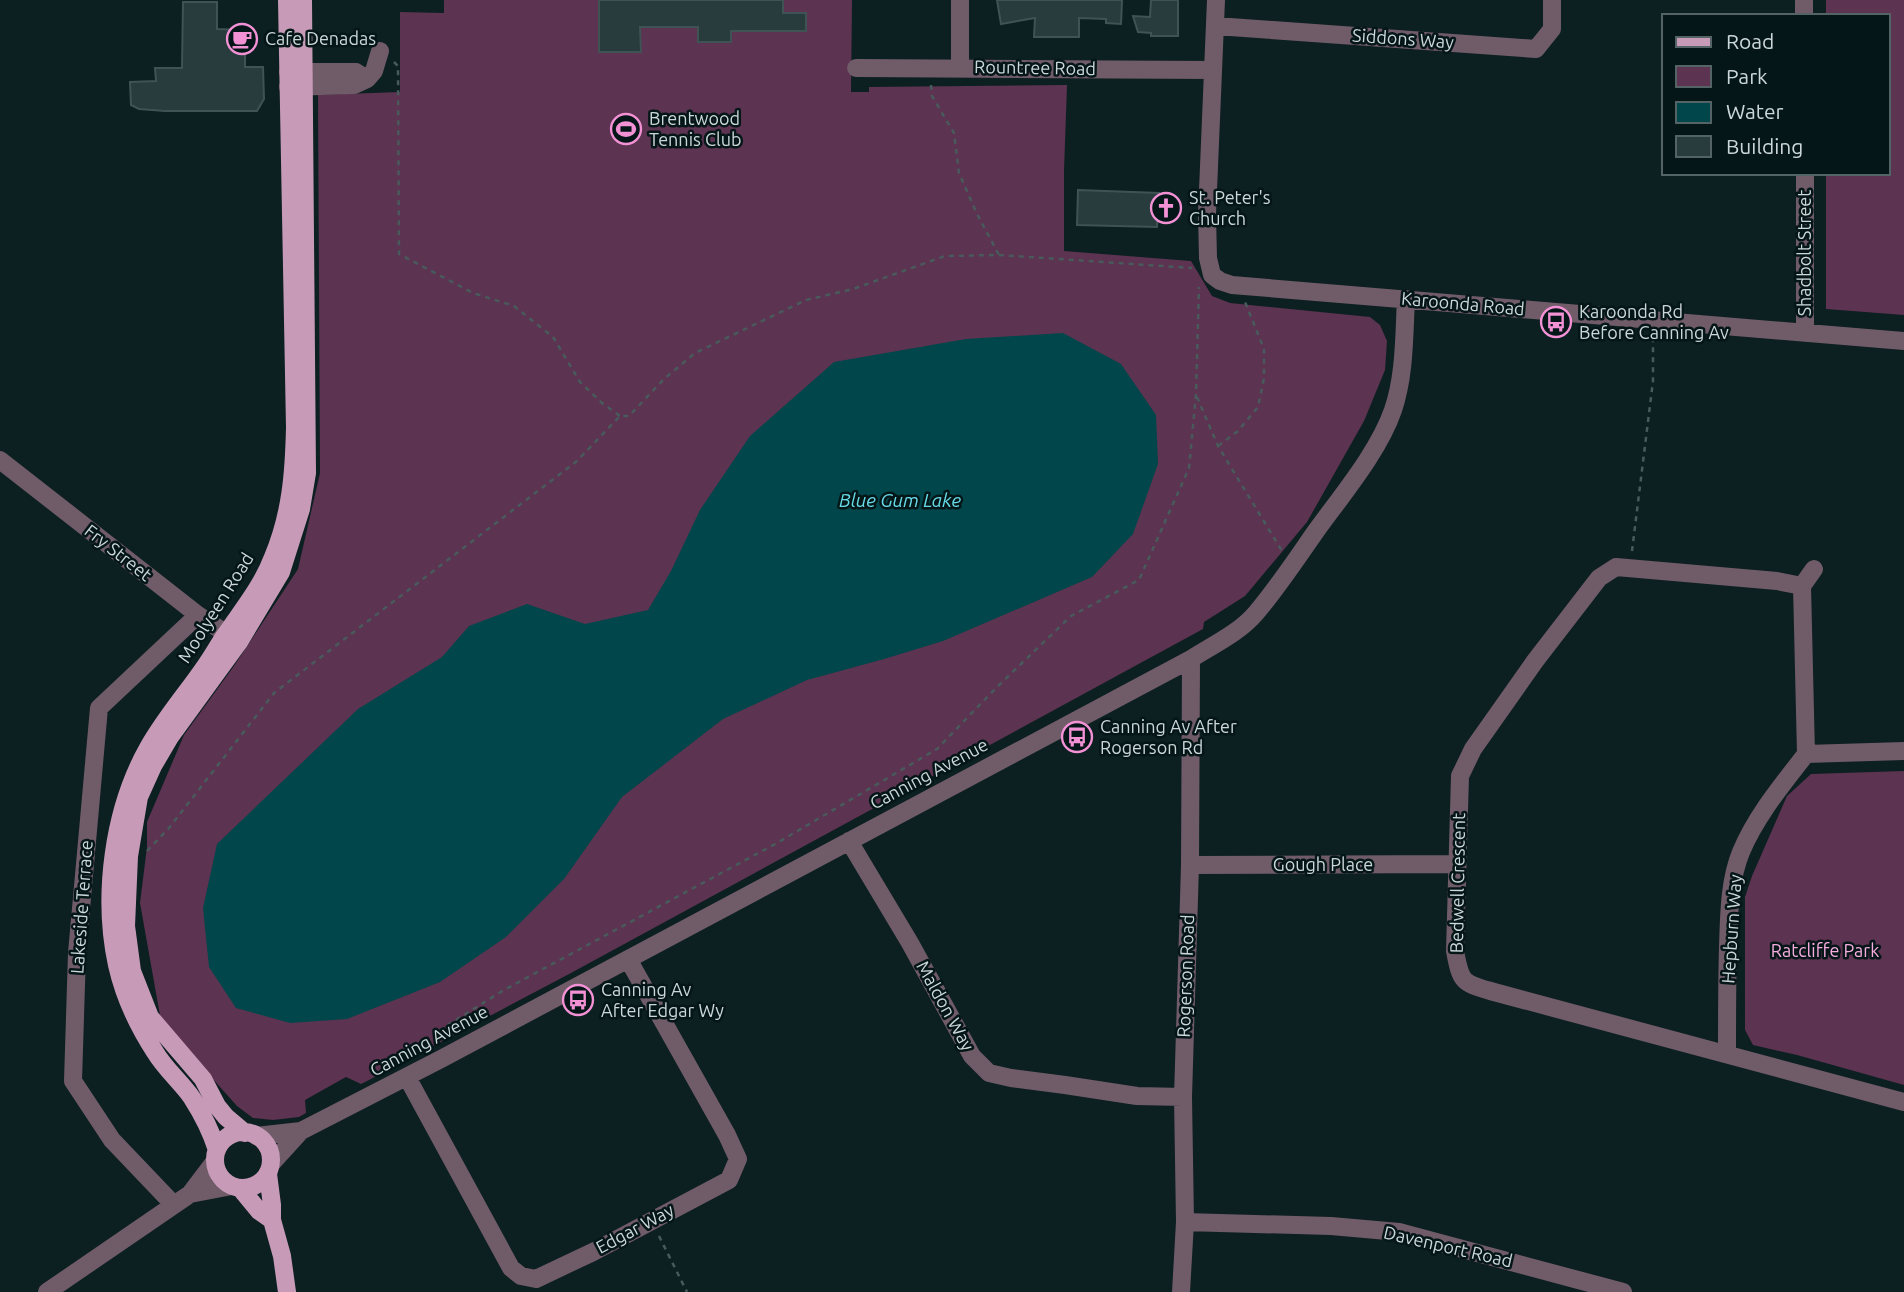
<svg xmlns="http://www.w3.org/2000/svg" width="1904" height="1292" font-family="Ubuntu,sans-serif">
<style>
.green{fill:#5c3350}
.water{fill:#01464b}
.building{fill:#283b3d;stroke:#3f5355;stroke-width:2}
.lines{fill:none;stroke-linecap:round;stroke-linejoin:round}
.path{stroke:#495a5c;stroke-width:2.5;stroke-dasharray:5 5;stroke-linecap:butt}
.minor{stroke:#705b69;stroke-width:18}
.major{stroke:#c79bb8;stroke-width:18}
.labels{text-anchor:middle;stroke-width:5;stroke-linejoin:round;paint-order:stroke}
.poi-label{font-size:18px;fill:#ccd7d9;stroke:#041617;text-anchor:start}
.street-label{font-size:18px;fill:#ccd7d9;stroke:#041617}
.park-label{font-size:18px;fill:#f6acde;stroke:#041617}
.water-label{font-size:19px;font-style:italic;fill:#66dbe7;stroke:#041617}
</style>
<rect width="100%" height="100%" fill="#0c1f21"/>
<path class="green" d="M444 0H852L851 92H869V87L1067 85 1064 171V251L1191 261 1212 296 1230 303 1370 317 1380 325 1387 341 1385 370 1364 421 1307 522 1245 596 1204 622 1203 629 571 973 369 1080 361 1084 346 1077 305 1100 306 1113 299 1117 273 1120 253 1118 237 1106 161 1021 140 903 147 847V822L184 735 234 666 298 569 320 473 318 95 400 92V12L444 13Z
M1826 0H1904V315L1826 309V173H1888V16H1826Z
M1904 771V1085L1797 1055 1753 1045 1745 1030V897L1752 876 1787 796 1811 774Z"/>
<path class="water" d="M1063 333 1121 364 1156 415 1158 464 1133 534 1092 577 943 641 884 659 807 680 723 719 622 797 564 879 506 937 440 982 347 1019 290 1023 236 1008 209 967 203 908 217 844 358 709 442 657 469 626 527 604 585 624 648 610 671 571 700 510 750 436 834 362 966 339Z"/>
<path class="building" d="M599 0H783V13H806V31H731V42H698V27H640L641 52H599Z
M997 0H1122L1121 24 1106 23V19L1079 18V37H1034L1035 18 1001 24Z
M1151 0H1178V36H1151V33L1138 32 1133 16 1150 17Z
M183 2H217V29L245 30V67H263L264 99 257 111H165L139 109 131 105 130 82 156 81 155 68H182Z
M1078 190 1159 193 1157 227 1077 225Z"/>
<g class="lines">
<path class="path" d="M394 62 398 66 399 254 473 293 514 306 553 337 580 382 602 403 620 416
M931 85 932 96 954 133 959 173 977 214 999 255
M1197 397 1218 446 1282 551
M1218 446 1238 431 1258 407 1264 378V349L1245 302
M1632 551 1653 381V338
M147 851 169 828 274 693 577 461 620 416H629L664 379 695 353 806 300 853 289 945 256 999 255 1192 268
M438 1041 440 1030 504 990 777 843 937 749 997 687 1071 616 1139 580 1189 468 1196 394 1199 287
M659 1236 687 1292"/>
<path class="minor" d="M1216 0 1207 214 1208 258 1212 275 1220 281 1232 285 1904 341
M1804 0V16
M1216 26 1536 49 1552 29V0
M856 68 1213 70
M960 68V0
M288 72H356L367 79
M288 87 354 85 367 79 374 71 380 51
M1805 173V333
M0 460 198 615 239 642
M1802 586 1814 569
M1806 754 1802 586 1777 581 1616 567 1599 578 1535 661 1473 749 1460 776 1455 951C1461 984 1463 983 1494 992L1904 1102
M849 841 910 943 972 1056 989 1073 1011 1078 1065 1085 1137 1096 1183 1097
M1190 865 1456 864
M1727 1054C1727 1018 1727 983 1728 947 1729 916 1729 881 1741 852 1756 816 1782 785 1806 754L1904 751
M407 1077 511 1268 521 1276 536 1279 593 1252 729 1180 738 1159 727 1135 628 959
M256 1136 301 1131
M271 1164 301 1131 441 1059 1191 659C1213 645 1239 633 1256 613 1278 587 1297 558 1316 531 1342 495 1379 451 1393 410 1405 375 1404 335 1406 299
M190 1194 232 1186
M174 1205 112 1140 73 1081 77 953 99 708 198 615
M1185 1222 1331 1226 1399 1232 1623 1292
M47 1292 190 1194 215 1161
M1181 1292 1185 1222 1183 1097 1190 865 1191 659"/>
<path class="major" d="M215 1160a28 28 0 1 1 56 0a28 28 0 1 1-56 0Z
M245 1133 226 1117 217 1106 203 1079 150 1017 132 971 126 926 129 856 139 797 153 766 170 737 239 642 281 572 301 509 307 473 303 0
M217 1150C211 1131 203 1115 192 1098 181 1082 165 1069 155 1052 138 1026 124 996 117 965 102 896 113 810 148 748 164 719 187 693 206 665 213 655 219 644 226 634 243 609 262 586 273 557 291 514 294 473 295 427L287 0
M268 1174 272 1205V1220L282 1256 287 1292
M240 1188 259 1211 272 1220"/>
</g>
<defs>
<g id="cafe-ring" transform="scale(1.575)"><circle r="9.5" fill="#041617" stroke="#f391d5" stroke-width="1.5"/><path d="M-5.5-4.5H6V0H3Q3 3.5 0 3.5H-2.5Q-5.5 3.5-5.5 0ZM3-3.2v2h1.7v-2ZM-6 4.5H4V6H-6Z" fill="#f391d5"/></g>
<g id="stadium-ring" transform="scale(1.575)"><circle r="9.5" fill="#041617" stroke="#f391d5" stroke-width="1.5"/><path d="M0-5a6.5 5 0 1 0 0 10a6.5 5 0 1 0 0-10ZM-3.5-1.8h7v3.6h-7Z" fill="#f391d5"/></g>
<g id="church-ring" transform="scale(1.575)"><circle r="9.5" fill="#041617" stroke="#f391d5" stroke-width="1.5"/><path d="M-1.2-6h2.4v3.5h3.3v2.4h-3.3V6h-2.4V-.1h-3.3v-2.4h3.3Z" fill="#f391d5"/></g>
<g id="bus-ring" transform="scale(1.575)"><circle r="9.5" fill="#041617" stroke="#f391d5" stroke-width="1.5"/><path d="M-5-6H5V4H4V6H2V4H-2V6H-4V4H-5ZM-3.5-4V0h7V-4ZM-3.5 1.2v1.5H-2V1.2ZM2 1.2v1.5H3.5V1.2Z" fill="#f391d5"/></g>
</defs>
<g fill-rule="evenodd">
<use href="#cafe-ring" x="242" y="39"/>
<use href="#stadium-ring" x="626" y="129"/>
<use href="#church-ring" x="1166" y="208"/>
<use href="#bus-ring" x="1556" y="322"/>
<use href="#bus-ring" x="1077" y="737"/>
<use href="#bus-ring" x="578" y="1000"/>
</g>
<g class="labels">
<g class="poi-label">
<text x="265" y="45">Cafe Denadas</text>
<text x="649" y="125">Brentwood<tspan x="649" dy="21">Tennis Club</tspan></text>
<text x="1189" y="204">St. Peter's<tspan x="1189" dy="21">Church</tspan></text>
<text x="1579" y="318">Karoonda Rd<tspan x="1579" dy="21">Before Canning Av</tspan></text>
<text x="1100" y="733">Canning Av After<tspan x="1100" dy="21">Rogerson Rd</tspan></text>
<text x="601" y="996">Canning Av<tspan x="601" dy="21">After Edgar Wy</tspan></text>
</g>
<g class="street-label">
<text transform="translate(1403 39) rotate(4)" y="6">Siddons Way</text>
<text transform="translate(1035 68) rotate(1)" y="6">Rountree Road</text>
<text transform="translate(1805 253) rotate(-90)" y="6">Shadbolt Street</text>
<text transform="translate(1463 304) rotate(5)" y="6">Karoonda Road</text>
<text transform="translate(118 553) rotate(38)" y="6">Fry Street</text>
<text transform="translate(216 608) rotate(-58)" y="6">Moolyeen Road</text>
<text transform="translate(929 774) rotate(-28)" y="6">Canning Avenue</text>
<text x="1323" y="871">Gough Place</text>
<text transform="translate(1458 883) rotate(-89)" y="6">Bedwell Crescent</text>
<text transform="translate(82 907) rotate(-86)" y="6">Lakeside Terrace</text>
<text transform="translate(1732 929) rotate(-86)" y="6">Hepburn Way</text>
<text transform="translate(1186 976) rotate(-88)" y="6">Rogerson Road</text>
<text transform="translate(945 1006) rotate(61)" y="6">Maldon Way</text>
<text transform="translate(429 1041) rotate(-28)" y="6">Canning Avenue</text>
<text transform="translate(635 1229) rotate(-28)" y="6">Edgar Way</text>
<text transform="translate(1448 1247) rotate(13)" y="6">Davenport Road</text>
</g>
<g class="park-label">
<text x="1825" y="957">Ratcliffe Park</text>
</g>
<g class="water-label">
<text x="900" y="507">Blue Gum Lake</text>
</g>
</g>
<rect x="1662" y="14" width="228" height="161" fill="#041617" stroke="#546365" stroke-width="2"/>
<rect x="1676" y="37" width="35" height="10" fill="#c79bb8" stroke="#546365" stroke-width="2"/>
<text x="1726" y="49" font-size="21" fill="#ccd7d9">Road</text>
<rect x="1676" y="66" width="35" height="21" fill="#5c3350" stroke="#546365" stroke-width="2"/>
<text x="1726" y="84" font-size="21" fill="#ccd7d9">Park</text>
<rect x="1676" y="102" width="35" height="21" fill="#01464b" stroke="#546365" stroke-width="2"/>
<text x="1726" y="119" font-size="21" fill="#ccd7d9">Water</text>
<rect x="1676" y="136" width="35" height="21" fill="#283b3d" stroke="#546365" stroke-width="2"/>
<text x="1726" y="154" font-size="21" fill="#ccd7d9">Building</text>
</svg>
